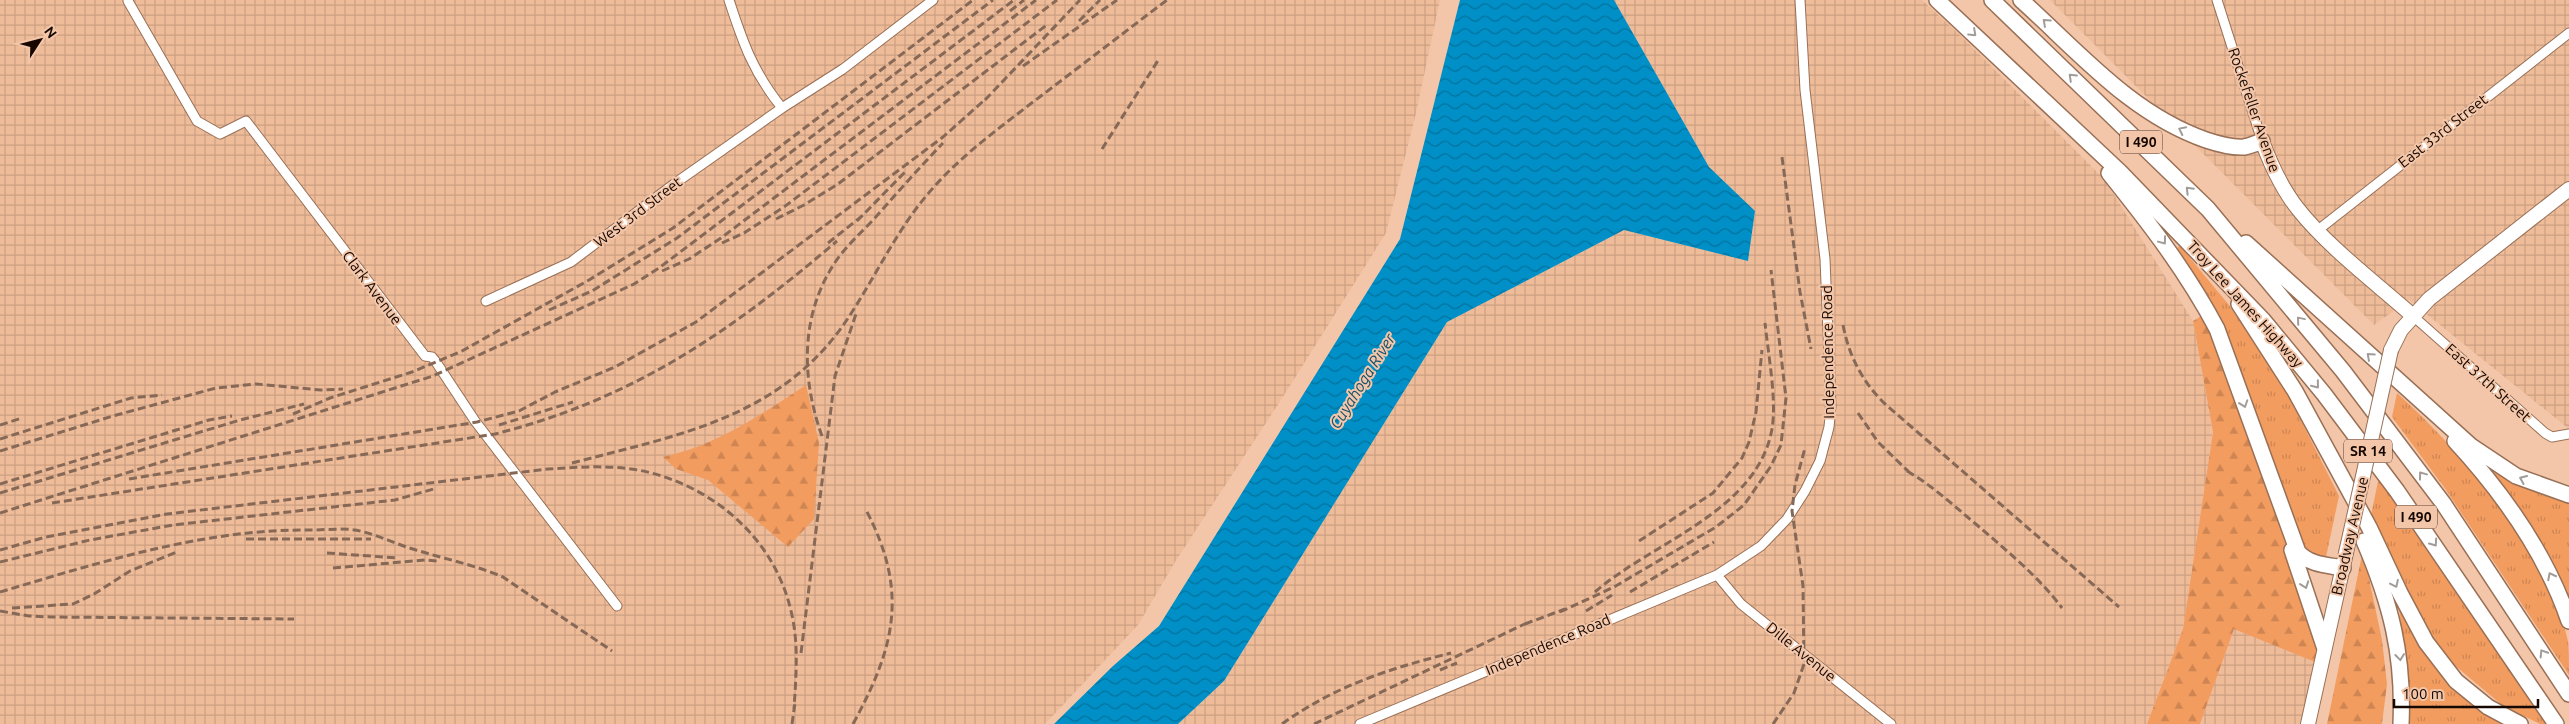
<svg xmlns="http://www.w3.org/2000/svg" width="2569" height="724" font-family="Ubuntu,sans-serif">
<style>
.industrial{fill:url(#industrial-grid)}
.grass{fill:url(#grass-tufts)}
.forest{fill:url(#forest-firs)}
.water{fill:url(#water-waves)}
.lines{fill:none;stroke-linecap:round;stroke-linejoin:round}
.street-casing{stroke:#997056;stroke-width:11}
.primary-casing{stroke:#997056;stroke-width:16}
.highway-casing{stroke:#997056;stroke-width:18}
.street{stroke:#fff;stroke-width:9}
.primary{stroke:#fff;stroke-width:14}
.highway{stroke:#fff;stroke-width:15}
.rail{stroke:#866856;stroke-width:3;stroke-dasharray:8 4;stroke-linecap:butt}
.primary-bridge-casing{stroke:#997056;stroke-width:16;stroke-linecap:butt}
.primary-bridge{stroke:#fff;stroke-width:14}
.oneway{stroke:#a29c99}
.labels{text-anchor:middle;stroke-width:4;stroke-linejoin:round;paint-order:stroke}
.shield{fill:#f3c6a9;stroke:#584133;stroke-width:1}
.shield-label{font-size:14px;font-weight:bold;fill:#160801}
.street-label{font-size:15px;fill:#160801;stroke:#f3c6a9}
.water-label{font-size:16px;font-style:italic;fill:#14516e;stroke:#f3c6a9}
</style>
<defs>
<pattern id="industrial-grid" width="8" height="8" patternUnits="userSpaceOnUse" patternTransform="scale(1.25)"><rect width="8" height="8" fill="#efbc9a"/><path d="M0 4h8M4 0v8" fill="none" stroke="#cca083"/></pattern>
<pattern id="grass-tufts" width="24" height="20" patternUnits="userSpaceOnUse" patternTransform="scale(1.25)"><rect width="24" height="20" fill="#f29c60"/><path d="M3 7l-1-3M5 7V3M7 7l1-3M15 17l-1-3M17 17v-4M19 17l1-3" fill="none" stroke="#cf8552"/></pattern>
<pattern id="forest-firs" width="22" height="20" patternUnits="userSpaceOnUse" patternTransform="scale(1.25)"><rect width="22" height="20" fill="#f29c60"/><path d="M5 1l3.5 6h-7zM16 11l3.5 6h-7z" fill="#cf8552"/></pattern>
<pattern id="water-waves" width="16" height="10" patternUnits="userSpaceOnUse" patternTransform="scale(1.25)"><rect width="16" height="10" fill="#008fc6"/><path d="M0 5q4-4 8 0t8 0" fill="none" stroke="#01739e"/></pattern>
</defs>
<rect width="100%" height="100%" fill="#f3c6a9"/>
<path class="industrial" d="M0 0H1440L1416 113 1386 233 1281 400 1175 562 1138 625 1045 724H0Z
M1614 0H1922L1962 37 2104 179 2193 321 2213 432 2183 629 2147 724H1178L1224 681 1447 322 1624 230 1748 261 1755 211 1709 167Z
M2050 0H2569V429L2409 300 2374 325Z
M2234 628 2320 664 2308 724H2200Z"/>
<path class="grass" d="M2180 246 2229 305 2286 391 2339 496 2326 557 2320 559 2306 554 2228 338 2216 312 2177 248Z
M2397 393C2464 454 2547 551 2568 641 2569 651 2569 664 2569 675L2444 487 2392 417Z
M2497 471 2542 495 2569 501V603L2552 561 2492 475Z
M2380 472 2551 724H2540L2502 705 2453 664 2439 647 2411 601 2371 515Z
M2399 608 2408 623 2474 705 2501 724H2407L2408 680Z"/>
<path class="forest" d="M2208 312 2306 587 2320 664 2234 629 2200 724H2147L2183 629 2213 432 2193 321Z
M806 385 819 443 814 519 788 547 708 480 676 469 663 457C716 446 762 414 806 385Z
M2363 550 2382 640 2387 684 2382 724H2327Z"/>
<path class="water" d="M1460 0H1614L1709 167 1755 211 1748 261 1624 230 1447 322 1224 681 1178 724H1054L1113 666 1159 626 1400 239Z"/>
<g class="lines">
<g class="street-casing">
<path id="street" d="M729 0C743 43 753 72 782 108
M2217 0 2262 141
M128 1 197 121 220 134 246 121 425 356 432 357 436 362 475 421 617 606
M2318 230 2569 33
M486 301 571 262 674 184 782 108 843 69 933 0
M2413 316 2545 433 2552 437 2569 434
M1717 575 1741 604 1891 724
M1360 724 1717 575 1761 546 1787 519 1805 491 1820 461 1829 427 1831 406 1825 259 1805 90 1800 0"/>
</g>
<g class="primary-casing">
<path id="primary" d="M2262 141C2271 165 2282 189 2298 209 2328 247 2376 283 2413 316
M2391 350 2401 330 2429 299 2569 189
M2308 724 2346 553"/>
</g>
<g class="highway-casing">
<path id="highway" d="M1937 0 2120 172 2263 320 2324 394 2397 491 2556 724
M1992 0 2208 209 2343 371 2443 503 2569 694
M2021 0C2079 52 2131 114 2206 140 2218 144 2231 148 2244 147 2250 146 2257 143 2262 141
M2109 173C2149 223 2187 272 2217 329L2298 552C2310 565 2327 565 2343 568
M2246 243 2471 446 2516 476 2569 495
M2239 304 2295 391 2369 527 2400 593 2426 642 2456 681 2488 707 2520 724
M2455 441C2503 493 2546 554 2569 621
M2364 541C2391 604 2404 655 2401 724
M2292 550 2324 646"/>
</g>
<use href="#street" class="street"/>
<use href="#primary" class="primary"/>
<use href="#highway" class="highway"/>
<path class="rail" d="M1010 11 1024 0
M1079 21 1100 0
M1023 66 1117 0
M985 100 1080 0
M1102 149 1159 59
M1782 157 1800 292 1811 349
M776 219 804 205 838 184 1048 24
M857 221 906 171
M722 243 744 233 784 207 1057 0
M828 243 862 216
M662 271 689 259 721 238 1036 0
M549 310 592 291 677 238 993 0
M1843 325C1849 356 1862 381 1884 403L2119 607
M1858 413 1878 442 1912 475
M293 414 330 398 412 372 462 351 589 280 673 228 973 0
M0 425 22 418
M499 425 573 402
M822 436C801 378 800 314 836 261 847 245 861 233 874 219 897 193 919 168 943 143
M0 439 131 398 162 395
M0 451 113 416 216 388 256 384 321 390 343 389
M572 463C682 434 786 417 852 312 879 270 899 226 933 188 962 155 998 129 1033 102 1078 68 1122 34 1167 0
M1907 471C1933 486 1954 506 1977 525 2007 551 2038 576 2062 608
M129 479 477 422 519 411 555 392 615 367 696 322 943 137 989 96
M0 484 209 420 232 416
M0 493 240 420 304 404
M52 503 495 434C633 399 729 333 837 241
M0 513 433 376 634 284 659 268 1014 0
M246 539H371
M1639 541 1713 493 1742 458 1749 442 1756 412 1762 350
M0 550 46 537 167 514 548 469C578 467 608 465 638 470 711 484 774 537 791 611 799 643 796 676 794 709
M327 553 398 558
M0 562 90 540 173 525 395 500 437 488
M333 568 425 560 438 561
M0 592C101 562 204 529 310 530 325 530 341 528 355 530 377 534 395 544 416 550 445 559 475 565 503 577L612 651
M1595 592C1652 542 1757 512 1772 429 1777 400 1768 353 1765 323
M1630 592 1714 542
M12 608 73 604 94 594 130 571 179 551
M0 611 29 616 51 617 294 619
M1586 611 1612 595
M1560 612 1614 587 1716 527 1744 505 1771 466 1781 445 1786 398 1771 270
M1525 624 1565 609
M801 653 835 376 856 314
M1440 670 1457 663
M792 724 795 703
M853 724C895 647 909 592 866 510
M1282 724C1335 686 1388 669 1451 653
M1314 724 1531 621
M1773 724 1794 693 1804 664 1803 586 1792 511 1795 485 1805 448"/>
<g class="primary-bridge-casing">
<path id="primary-bridge" d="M2346 553 2391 350"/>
</g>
<use href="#primary-bridge" class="primary-bridge"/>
</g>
<defs><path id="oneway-chevron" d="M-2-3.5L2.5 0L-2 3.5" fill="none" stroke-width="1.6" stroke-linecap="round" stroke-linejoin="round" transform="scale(1.25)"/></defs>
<g class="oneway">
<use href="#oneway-chevron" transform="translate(2046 22) rotate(-138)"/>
<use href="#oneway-chevron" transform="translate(1973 33) rotate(43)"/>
<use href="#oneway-chevron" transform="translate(2072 77) rotate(-136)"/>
<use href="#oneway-chevron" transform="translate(2182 130) rotate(-154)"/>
<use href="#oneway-chevron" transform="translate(2189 190) rotate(-135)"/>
<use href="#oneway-chevron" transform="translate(2163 241) rotate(53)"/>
<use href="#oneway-chevron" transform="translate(2300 320) rotate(-130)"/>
<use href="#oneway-chevron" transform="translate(2370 356) rotate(-138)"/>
<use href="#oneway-chevron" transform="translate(2316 385) rotate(51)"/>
<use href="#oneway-chevron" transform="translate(2244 404) rotate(71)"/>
<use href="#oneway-chevron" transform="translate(2422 475) rotate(-127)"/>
<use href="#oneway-chevron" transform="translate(2523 479) rotate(-156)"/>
<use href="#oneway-chevron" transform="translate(2434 543) rotate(55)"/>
<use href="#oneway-chevron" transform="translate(2551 576) rotate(-117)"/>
<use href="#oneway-chevron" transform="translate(2395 584) rotate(65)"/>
<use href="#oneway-chevron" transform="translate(2305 585) rotate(70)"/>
<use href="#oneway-chevron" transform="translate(2543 653) rotate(-122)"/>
<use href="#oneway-chevron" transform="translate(2400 657) rotate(83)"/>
</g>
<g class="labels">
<g class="shield">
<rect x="2120" y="130.5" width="42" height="23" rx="4"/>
<rect x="2344" y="439.5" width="48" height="23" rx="4"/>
<rect x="2395" y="505.5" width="42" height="23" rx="4"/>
</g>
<g class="shield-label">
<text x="2141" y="147">I 490</text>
<text x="2368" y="456">SR 14</text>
<text x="2416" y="522">I 490</text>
</g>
<g class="street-label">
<text transform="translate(2254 110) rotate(71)" y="5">Rockefeller Avenue</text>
<text transform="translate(2443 131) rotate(-38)" y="5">East 33rd Street</text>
<text transform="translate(638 212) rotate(-37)" y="5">West 3rd Street</text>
<text transform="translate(372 288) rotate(53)" y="5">Clark Avenue</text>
<text transform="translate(2245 304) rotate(48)" y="5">Troy Lee James Highway</text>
<text transform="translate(1828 352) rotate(-91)" y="5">Independence Road</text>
<text transform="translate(2488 383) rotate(42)" y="5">East 37th Street</text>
<text transform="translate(2350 536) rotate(-77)" y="5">Broadway Avenue</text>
<text transform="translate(1548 645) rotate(-23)" y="5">Independence Road</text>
<text transform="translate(1801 652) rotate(39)" y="5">Dille Avenue</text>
</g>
<g class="water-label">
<text transform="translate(1362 381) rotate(-58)" y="6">Cuyahoga River</text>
</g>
</g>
<g transform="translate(40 40) rotate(54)" stroke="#f3c6a9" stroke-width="4" paint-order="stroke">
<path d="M0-4L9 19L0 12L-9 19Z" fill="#160801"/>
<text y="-8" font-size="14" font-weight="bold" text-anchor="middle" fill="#160801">N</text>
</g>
<path d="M2394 699v8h144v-8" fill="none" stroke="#160801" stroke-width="2.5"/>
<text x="2402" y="699" font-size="15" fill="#160801" stroke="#f3c6a9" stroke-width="4" paint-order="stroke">100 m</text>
</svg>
